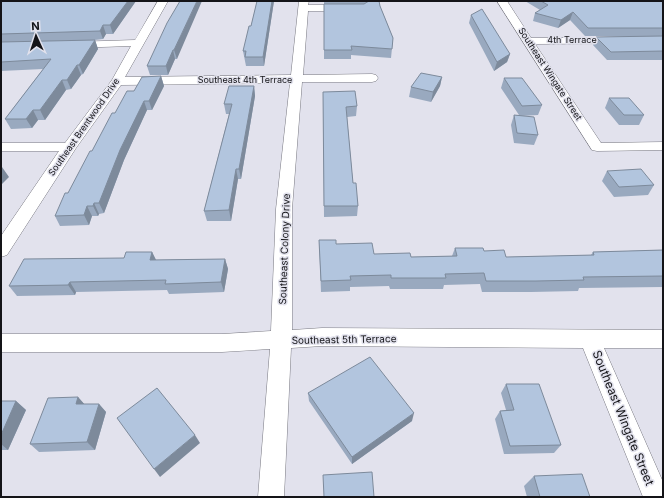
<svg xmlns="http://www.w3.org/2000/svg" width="664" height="498" font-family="Inter,sans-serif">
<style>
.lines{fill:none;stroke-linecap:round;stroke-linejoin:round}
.street-casing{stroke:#787881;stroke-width:1}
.street{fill:#fff;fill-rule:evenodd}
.wall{fill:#99a9bf}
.shaded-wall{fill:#7d8a9b}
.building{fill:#b2c5de;stroke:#7d8a9b}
.labels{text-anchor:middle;stroke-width:3;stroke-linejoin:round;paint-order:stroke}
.far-street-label{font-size:9px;fill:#141418;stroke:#e2e2ed}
.street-label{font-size:10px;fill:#141418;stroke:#e2e2ed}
.near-street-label{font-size:12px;fill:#141418;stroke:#e2e2ed}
</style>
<rect width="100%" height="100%" fill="#e2e2ed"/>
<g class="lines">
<g class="street-casing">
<path id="street" d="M158 1H168L125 77 291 75 299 1H309L308 5H348L353 8 348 11H308L303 75 372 74 376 75 378 78 376 81 372 82H302L292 209V330L322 328 663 330V348H604L663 482V497H643L583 348 322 346 291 348 284 497H258L270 349 222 352H1V334H222L271 331 276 209 290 83 121 85 76 148 7 255 1 257V236L59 151H1V143H65L112 80 131 46 72 48 67 45 72 42 135 40Z
M497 1H507L531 38 663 37V43L535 44 601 143 663 142V150L597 151 592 150Z"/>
</g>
<use href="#street" class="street"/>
</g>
<path class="wall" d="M1 1H136L113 34H106L103 39 95 40 98 49 83 74 81 75 71 89 66 90 45 120H38L32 128 11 129 5 119 43 69 1 71Z
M180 1 177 59H175L168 75H150L147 66Z
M257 1H274L264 66H246L243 51 251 26Z
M324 1H379L380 6 393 38 391 58 351 55V59H324V4H345H324Z
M525 1H663V36H585L570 20 558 28 533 21 535 13 540 10Z
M471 15 510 54 507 62 494 71 469 23Z
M663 36V60H607L593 45 596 37Z
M161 76 164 86 152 110H147L124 160 104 213 99 214 98 216H92L89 225 60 226 55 216 68 193 92 151 115 113 134 91Z
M442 77 440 86 431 102 409 97 411 87Z
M504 78 542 105 538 115 521 116 538 135 534 145 514 143 511 125 514 115H519L501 88Z
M254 86 255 96 241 179H238L231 221H207L204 211 229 114H226L224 104Z
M323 92 357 106 356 116 347 117 353 183 358 206 357 216 324 217Z
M609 98 644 115 639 125H619L605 108Z
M607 171 654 185 648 195 614 197 602 181Z
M319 240 374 254 411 257 452 256 455 248 484 251 506 257 591 255 593 252 663 250V287L579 288 578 291 531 292H482L480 284 444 285 443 289H390L389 286 350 287V291L321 292Z
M152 252 156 260 225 259 228 269 224 292 169 294 167 290 76 292 75 295 17 296 9 286Z
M506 384 561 445 554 453 504 454 495 419 500 411 506 410 501 393Z
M308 393 412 421 352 464 309 401Z
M78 397 84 404H99L106 412 95 450 39 452 30 444Z
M1 401H16L26 410 8 450H1Z
M534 476 590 497H527L524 486Z"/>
<path class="shaded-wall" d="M128 1H136L113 34 110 25Z
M197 1H202L177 59 174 50Z
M272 1H274L264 66 263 57Z
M573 12 570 20 558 28 561 20Z
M103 25 106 34 103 39 100 31Z
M95 40 98 49 83 74 79 65Z
M173 50 175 59 168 75 166 66Z
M510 54 507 62 494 71 497 62Z
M77 65 81 75 71 89 67 80Z
M161 76 164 86 152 110 149 101Z
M442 77 440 86 431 102 433 92Z
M62 80 66 90 45 120 40 110Z
M254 86 255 96 241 179 239 169Z
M144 101 147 110 124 160 104 213 99 203 120 150Z
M33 110 38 120 32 128 26 119Z
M2 167 9 177 1 185V168Z
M236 169 238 179 231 221 229 210Z
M94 203 99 214 98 216 93 206Z
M87 206 92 216 89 225 84 215Z
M152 252 157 262 150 260Z
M225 259 228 269 224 292 221 282Z
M70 282 76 292 75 295 68 285Z
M78 397 86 406 76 404Z
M16 401 26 410 8 450 1 444V435Z
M99 404 106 412 95 450 87 442Z
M414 413 412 421 352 464V457Z
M195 435 200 443 160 477 154 469Z"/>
<path class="building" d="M1 1H128L110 25H103L100 31 1 34Z
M180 1H197L174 50H173L166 66H147L167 23Z
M257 1H272L263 57H245L246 51H243L249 26H251Z
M369 1H379L380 6 393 38 392 49 351 46 352 50H324V4H364Z
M541 1H663V28H588L573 12 561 20 535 13 548 5Z
M482 9 510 54 497 62 471 15Z
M663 36V51L611 52 596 37Z
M95 40 79 65H77L67 80H62L40 110H33L26 119H5L51 59 1 62V42Z
M421 73 442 77 433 92 411 87Z
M161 76 149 101H144L120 150 99 203H94L93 206H87L84 215 55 216 65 193H68L90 151H92L112 113H115L127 91H134L142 77Z
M504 78H522L542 105 522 106Z
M229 86H254L239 169H236L229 210 204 211 232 104H224Z
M355 91 357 106 346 107 353 183H356L358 206H324L323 92Z
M609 98H629L644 115H624Z
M514 115 534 117 538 135 517 133Z
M641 169 654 185 619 187 607 171Z
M319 240H336V244L372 243 374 254 410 253 411 257 457 256 455 248H483L484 251 504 250 506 257 594 255 593 252 663 250V276L583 277 584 280 536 281H486L484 273 445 274 446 278H391V275L350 276 351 280 321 281Z
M126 252H152L150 260 225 259 221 282 165 284 166 280 70 282 68 285 9 286 24 259 124 258Z
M370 357 414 413 352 457 308 393Z
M506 384H539L561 445 510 446 500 411 514 410Z
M157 388 195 435 154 469 117 418Z
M78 397 76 404H99L87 442 30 444 48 398Z
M1 401H16L1 435Z
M372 472 374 497H324L323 475Z
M582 474 590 497H540L534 476Z"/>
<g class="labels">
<g class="far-street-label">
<text x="572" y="43">4th Terrace</text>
<text transform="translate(550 74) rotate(57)" y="3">Southeast Wingate Street</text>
<text x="245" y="83">Southeast 4th Terrace</text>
<text transform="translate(84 127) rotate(-55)" y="3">Southeast Brentwood Drive</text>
</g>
<g class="street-label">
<text transform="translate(284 249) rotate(-88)" y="4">Southeast Colony Drive</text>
<text transform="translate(344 339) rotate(-1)" y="4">Southeast 5th Terrace</text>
</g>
<g class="near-street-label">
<text transform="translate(623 418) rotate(68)" y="4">Southeast Wingate Street</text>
</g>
</g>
<rect width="664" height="498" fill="none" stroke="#141418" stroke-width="4"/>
<g transform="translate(36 36) rotate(357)" stroke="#e2e2ed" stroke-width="3" paint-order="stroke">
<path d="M0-3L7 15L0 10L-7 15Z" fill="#141418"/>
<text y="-6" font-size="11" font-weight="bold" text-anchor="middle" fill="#141418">N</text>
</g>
</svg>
